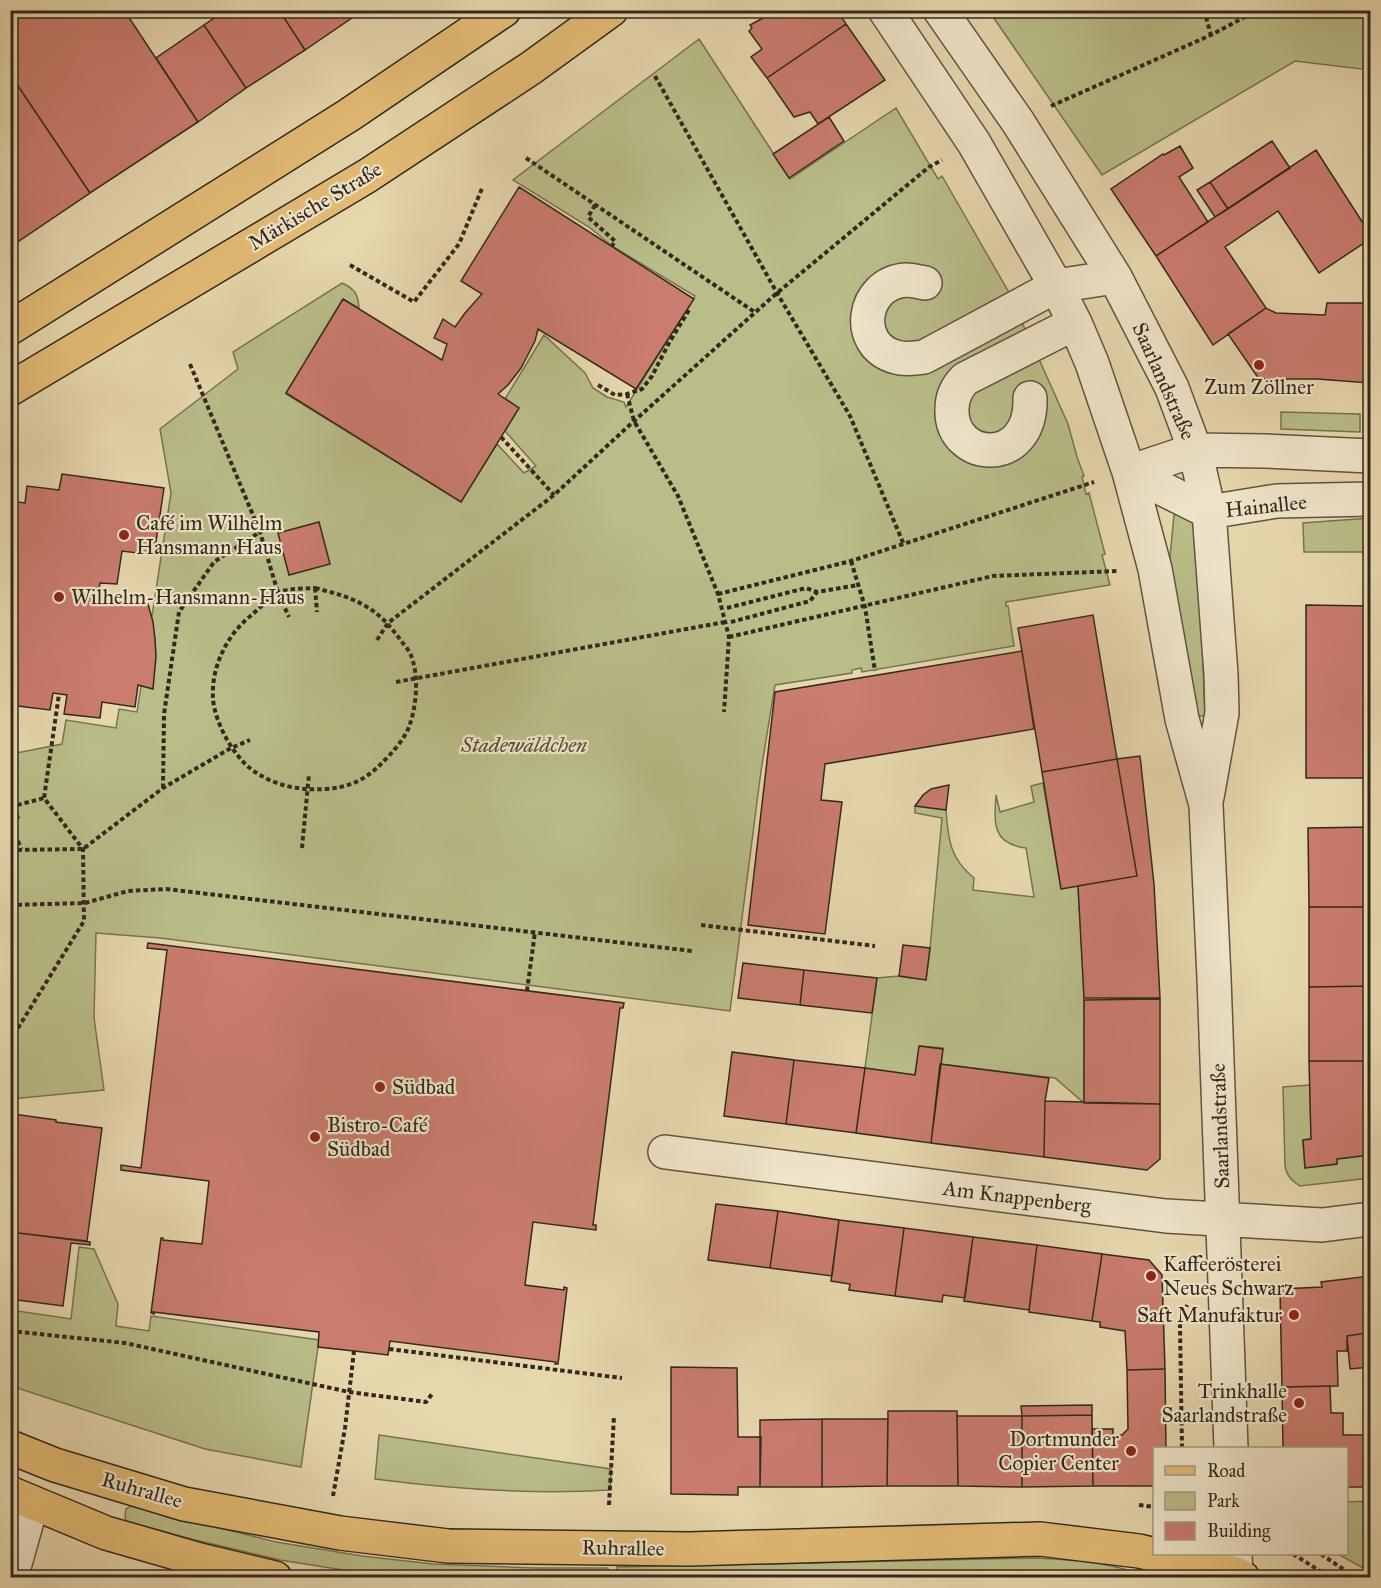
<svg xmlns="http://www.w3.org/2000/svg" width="1381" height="1588" font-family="'IM FELL Great Primer',serif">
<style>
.green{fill:#b9bd88;stroke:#767353;stroke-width:1.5}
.building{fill:#ca7c6f;stroke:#32291e;stroke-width:1.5}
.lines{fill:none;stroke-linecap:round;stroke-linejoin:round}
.minor-casing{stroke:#5f5442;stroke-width:36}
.major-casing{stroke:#32291e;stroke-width:36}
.path{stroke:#32291e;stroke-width:4;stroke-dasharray:4.5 3;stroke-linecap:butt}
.minor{stroke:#efe5ca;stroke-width:33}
.major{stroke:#e4bc76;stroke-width:33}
.poi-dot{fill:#8f2418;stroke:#efe5ca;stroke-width:2}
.labels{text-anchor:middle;stroke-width:4.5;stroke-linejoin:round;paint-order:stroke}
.street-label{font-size:21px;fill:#32291e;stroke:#efe5ca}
.poi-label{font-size:21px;fill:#32291e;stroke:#efe5ca;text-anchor:start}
.park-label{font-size:21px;font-style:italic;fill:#544e38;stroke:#efe5ca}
</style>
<rect width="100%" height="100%" fill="#e7d7ad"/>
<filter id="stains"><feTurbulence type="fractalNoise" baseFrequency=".00333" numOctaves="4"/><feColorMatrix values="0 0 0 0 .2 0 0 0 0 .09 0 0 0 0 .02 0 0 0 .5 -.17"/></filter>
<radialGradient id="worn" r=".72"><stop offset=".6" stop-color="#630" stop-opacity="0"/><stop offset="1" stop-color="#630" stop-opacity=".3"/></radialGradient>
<path class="green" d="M989 11H1370V70L1295 61 1102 175Z
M699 39 790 179 896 108 938 179 942 176 1011 296 1007 298 1026 330 1068 424 1077 457 1084 476 1082 477 1086 494 1089 493 1105 554 1102 555 1110 585 1006 602V606H1008L1014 646 862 672 861 668 852 670V673L775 685 761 771 730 1011 160 938 96 933 94 1018 104 1090 11 1099V754L62 744 66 720 116 728 119 709 137 712 171 493 160 429 238 369 233 352 342 283C355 289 358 294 359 308L343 299 286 394 461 502 497 444 524 473 536 466 505 431 519 408 505 399 544 335 585 373 593 388 607 397 624 402 626 407 695 296 612 246 589 227 513 180Z
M1281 412 1360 414V432L1281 429Z
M1192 513 1200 585 1205 716H1195L1173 588 1170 557 1174 515Z
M1370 518V552H1304L1303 523Z
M1043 783 1061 889 1078 886 1084 986V1103L1055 1078 940 1064 943 1048 920 1046 915 1075 865 1068 877 978 899 976 926 980 930 948 942 818 915 813V806L946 810C948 839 950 859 974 878L973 890 1034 897 1026 848C992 844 994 823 996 795L1000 812 1034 802 1031 786Z
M1310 1085 1311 1139 1303 1140 1305 1168 1337 1164V1159L1370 1155V1178L1300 1186C1291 1180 1286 1175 1285 1165L1283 1087Z
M79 1247 94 1249 118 1304 116 1326 149 1331 151 1316 319 1340 301 1467 205 1449 11 1386V1310L71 1319Z
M379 1435 611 1469 610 1490C532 1495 452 1489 375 1479Z
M1370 1501 1369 1554 1370 1572 1338 1554H1346L1347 1502Z
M131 1506 276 1542 362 1556 433 1564 536 1568H608V1577L412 1578 343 1570 280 1560 191 1539 126 1521 125 1516 126 1509Z
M1035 1558C1068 1560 1099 1561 1131 1571V1577L617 1578V1567Z"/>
<path class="building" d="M10 10H124L198 122 90 193 10 74Z
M226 10H279L305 50 246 88 204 25Z
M279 10H362V11L305 50Z
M761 10H837L846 24 767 78 751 57 762 49 749 31 752 28 750 25 763 18Z
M846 24 885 80 818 124 810 112 794 117 767 78Z
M204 25 246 88 198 122 156 58Z
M10 74 90 193 10 247Z
M829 117 844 141 789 178 773 154Z
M1272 141 1290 168 1228 209 1210 182Z
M1180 146 1193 168 1179 177 1208 222 1156 256 1111 189 1163 154 1164 155Z
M1316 150 1370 234V239L1319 273 1278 211 1225 247 1266 308 1213 345 1156 256Z
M1210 182 1228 209 1215 217 1197 190Z
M519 187 694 299 636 389 538 329 535 341 521 368 508 385 498 394 519 408 461 502 286 393 343 299 442 360 447 344 434 338 443 319 455 327 465 313 482 294 461 281Z
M1327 303H1370V383L1317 379H1259L1228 334 1266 308 1276 313 1325 315Z
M62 474 164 488 154 555 122 551 117 584 100 583 98 596 116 598 115 600 148 604 153 622 155 639 156 656 153 689 138 685 135 707 102 702 100 718 64 714 67 695 53 693 50 710 10 705V501L25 503 27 486 59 490Z
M319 522 330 564 289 575 278 533Z
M1306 605 1370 606V778H1306Z
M1093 615 1117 759 1042 772 1018 628Z
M1022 651 1034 729 825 764 821 800 842 802 825 934 748 925 775 692Z
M1140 756 1154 884 1160 998H1084L1078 886 1137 876 1117 759Z
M1117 759 1137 876 1061 889 1042 772Z
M949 785 946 810 915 806 923 795 931 789Z
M10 788 19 818 10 820Z
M1370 827V907H1309L1308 828Z
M1309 907H1370V986L1309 987Z
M148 943 624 1003 623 1008H620L593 1225H596V1230L533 1222 525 1285 564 1290V1287L567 1288 558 1364H555L556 1362 390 1341 388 1355 354 1351 318 1347 319 1332 153 1312 154 1314 151 1313 161 1238H163V1240L202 1244 209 1181 121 1170V1165L141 1168 167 950 147 948Z
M903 945 930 948 926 980 899 976Z
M743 963 804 970 800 1005 738 998Z
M804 970 877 978 872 1013 800 1005Z
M1370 986V1061H1309V987Z
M1160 999V1104L1084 1103V1000Z
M919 1046 943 1049 931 1143 856 1133 865 1068 915 1075Z
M732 1052 794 1060 786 1124 724 1116Z
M794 1060 865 1068 856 1133 786 1124Z
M1309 1061H1370V1155L1337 1159V1164L1305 1168 1303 1140 1311 1139Z
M940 1064 1049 1078 1045 1101 1044 1157 931 1143Z
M1045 1101 1160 1104V1159L1147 1170 1044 1157Z
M13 1114 56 1120V1122L102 1128 87 1241 10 1232V1133Z
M716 1204 778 1211 770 1268 708 1260Z
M778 1211 839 1220 832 1276 770 1268Z
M839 1220 904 1228 895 1296 849 1290 850 1284 831 1281Z
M904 1228 973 1237 965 1298 943 1295 942 1302 895 1296Z
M10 1232 90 1242V1245L71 1243 63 1306 10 1299V1266L14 1236 10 1235Z
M973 1237 1037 1245 1029 1310 964 1301Z
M1037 1245 1102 1254 1092 1321 1029 1312Z
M1102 1254 1149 1260 1162 1275 1165 1369 1127 1370 1125 1331 1100 1327V1322L1092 1321Z
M1370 1276V1341H1368L1367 1333 1347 1336V1351H1337L1338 1386 1282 1387 1280 1289 1322 1287 1321 1282Z
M1367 1333 1368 1341H1370V1367L1350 1369 1347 1336Z
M671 1367 737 1368 738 1437H761L760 1487H738V1495L671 1494Z
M1165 1369 1166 1448H1154V1486H1093L1092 1429H1113V1435H1122L1128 1429 1127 1370Z
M1330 1386 1331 1413H1343V1435H1365V1448H1370V1487H1346V1448H1283L1282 1387Z
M1092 1405V1415L1022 1416 1021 1406Z
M888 1411H957L958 1486H887Z
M1092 1415 1093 1486 1022 1487V1416Z
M957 1416H1022V1487L958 1486Z
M822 1419V1487H760V1420Z
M822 1419H888L887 1486 822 1487Z"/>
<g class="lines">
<g class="minor-casing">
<path id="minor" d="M885 10 974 143 1056 286 1075 323 1092 363 1129 472 1155 569 1182 719 1206 805 1214 978 1231 1448
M940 10 1018 122 1115 277 1172 388 1195 450 1209 512 1221 674 1222 713 1207 797
M925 283C919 282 912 280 906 280 861 283 853 346 896 357 905 360 914 358 924 357L1056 286 1115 277
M1030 398C1032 469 950 462 952 409 952 397 957 387 965 379L1075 323
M1129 472 1209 512 1277 501 1370 499
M1129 472 1195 450 1265 451 1370 456
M665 1152 1166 1216 1322 1225 1370 1219
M1235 1554 1236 1578
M11 1578 32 1503"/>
</g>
<g class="major-casing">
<path id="major" d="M10 328 349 115 504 10
M10 389 367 176 531 68 611 10
M10 1447 55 1465 184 1504 340 1533 448 1546 689 1549 1040 1539 1139 1551 1236 1574 1243 1578
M10 1493 106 1533 200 1560 275 1578"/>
</g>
<path class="path" d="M1204 10 1211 35
M655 76 777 293 850 416 904 545
M1051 106 1211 35 1258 10
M526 158 756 313
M595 205 588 217 615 241 612 246
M350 265 414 302 459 244 483 186
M190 364 260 532 278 593 289 617
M598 385 615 395 627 394 642 389 652 376 669 343 689 310
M627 394 634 421 678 496 718 594 729 637 724 712
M501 437 554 495
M851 561 865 607 875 671
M315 588C334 593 351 597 367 607 382 616 391 627 402 642 404 645 408 649 410 653 419 672 417 704 410 724 406 738 391 754 381 764 364 781 347 788 324 789 299 791 272 785 251 769 233 755 215 723 213 699 211 669 225 638 248 618 256 612 271 596 279 592 290 588 304 589 315 588Z
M315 588 317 612
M718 594 851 561 1094 482
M727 608 806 588 817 592 858 585
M731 622 810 601 817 592
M729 637 993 576 1117 571
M377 640 388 623 554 495 634 421 777 293 929 167 942 160
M396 682 725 622
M163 788 164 714 179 612 214 562 260 532
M10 807 44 798
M10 820 21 849
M302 848 309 774
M10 850 83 849 163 788 231 748 250 740
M10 905 85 903 128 891 166 889 692 951
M701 925 875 946
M527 991 535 932
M10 1041 84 921 83 849 44 798 59 694
M10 1331 125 1343 349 1392 426 1402 432 1394
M389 1349 622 1378
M1182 1448 1180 1325 1187 1305
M333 1496 345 1428 354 1351
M609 1505 614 1416
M1139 1505 1154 1507
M1293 1554 1331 1578
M1321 1554 1356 1578"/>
<use href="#minor" class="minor"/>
<use href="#major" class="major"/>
</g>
<g class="poi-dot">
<circle cx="1259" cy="365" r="6"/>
<circle cx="124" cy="535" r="6"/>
<circle cx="59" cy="597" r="6"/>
<circle cx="380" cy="1087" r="6"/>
<circle cx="315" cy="1137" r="6"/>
<circle cx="1151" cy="1276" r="6"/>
<circle cx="1294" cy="1315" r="6"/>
<circle cx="1299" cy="1403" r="6"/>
<circle cx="1131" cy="1451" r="6"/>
</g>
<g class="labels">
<g class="street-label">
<text transform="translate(315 206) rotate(-31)" y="7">Märkische Straße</text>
<text transform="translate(1164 381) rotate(66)" y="7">Saarlandstraße</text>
<text transform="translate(1266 506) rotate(-6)" y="7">Hainallee</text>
<text transform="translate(1220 1126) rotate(-92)" y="7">Saarlandstraße</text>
<text transform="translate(1017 1197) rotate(7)" y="7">Am Knappenberg</text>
<text transform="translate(142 1490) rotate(16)" y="7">Ruhrallee</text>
<text transform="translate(623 1548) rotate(1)" y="7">Ruhrallee</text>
</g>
<g class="poi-label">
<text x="1259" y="394" text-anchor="middle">Zum Zöllner</text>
<text x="136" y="530">Café im Wilhelm<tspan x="136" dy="24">Hansmann Haus</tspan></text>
<text x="71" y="604">Wilhelm-Hansmann-Haus</text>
<text x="392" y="1094">Südbad</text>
<text x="327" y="1132">Bistro-Café<tspan x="327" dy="24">Südbad</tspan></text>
<text x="1163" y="1271">Kaffeerösterei<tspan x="1163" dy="24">Neues Schwarz</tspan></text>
<text x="1282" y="1322" text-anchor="end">Saft Manufaktur</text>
<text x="1287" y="1398" text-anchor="end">Trinkhalle<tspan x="1287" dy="24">Saarlandstraße</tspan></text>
<text x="1119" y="1446" text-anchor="end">Dortmunder<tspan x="1119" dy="24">Copier Center</tspan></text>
</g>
<g class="park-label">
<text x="524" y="752">Stadewäldchen</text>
</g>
</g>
<rect width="1381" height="1588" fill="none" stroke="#e7d7ad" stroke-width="36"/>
<rect x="12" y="12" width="1357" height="1564" fill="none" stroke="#32291e" stroke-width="3"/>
<rect x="18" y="18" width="1345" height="1552" fill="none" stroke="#32291e" stroke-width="1.5"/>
<rect x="1153" y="1447" width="195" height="108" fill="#efe5ca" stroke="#a39a85" stroke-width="1.5"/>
<rect x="1165" y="1466" width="30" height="9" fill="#e4bc76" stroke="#a39a85" stroke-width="1.5"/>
<text x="1207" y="1477" font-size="18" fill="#32291e">Road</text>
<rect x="1165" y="1492" width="30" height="18" fill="#b9bd88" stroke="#a39a85" stroke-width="1.5"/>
<text x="1207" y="1507" font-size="18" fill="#32291e">Park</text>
<rect x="1165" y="1522" width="30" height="18" fill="#ca7c6f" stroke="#a39a85" stroke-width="1.5"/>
<text x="1207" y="1537" font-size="18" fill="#32291e">Building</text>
<rect width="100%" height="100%" filter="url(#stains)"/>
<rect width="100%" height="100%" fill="url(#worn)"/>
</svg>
